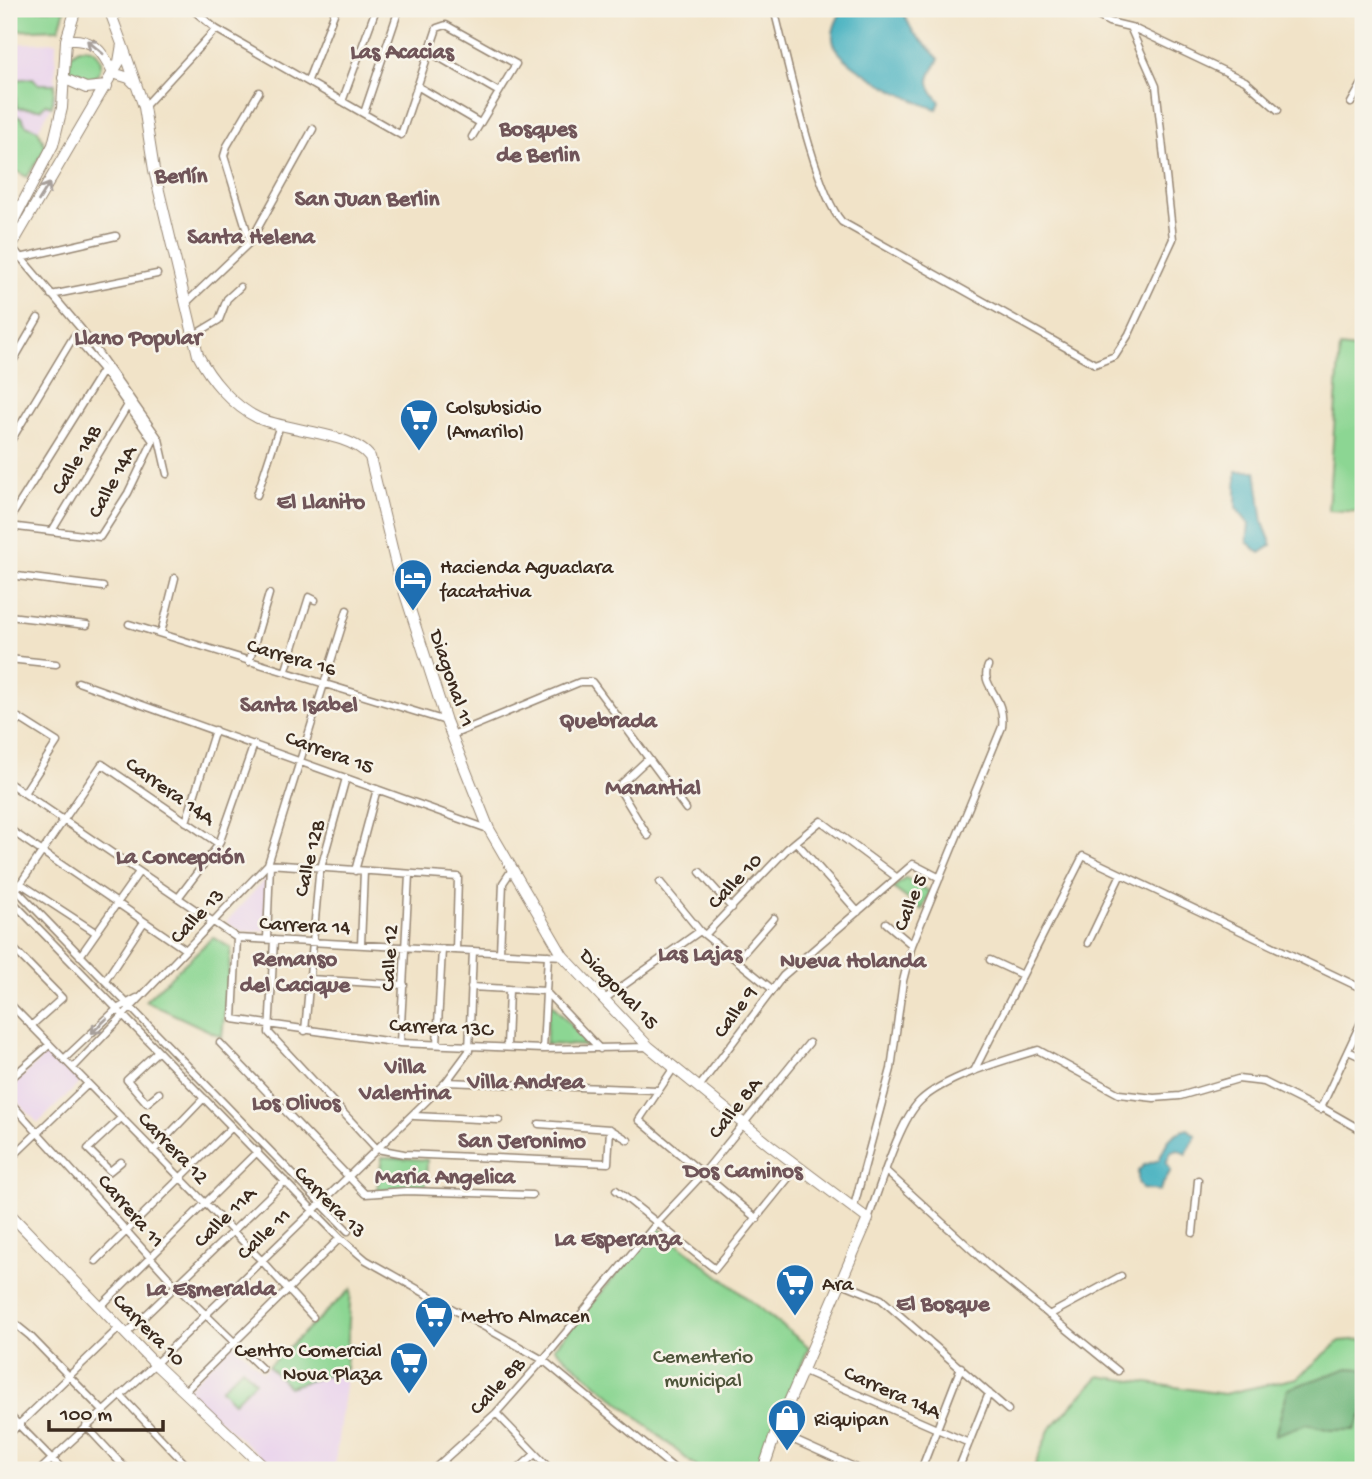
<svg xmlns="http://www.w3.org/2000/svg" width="1372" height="1479" font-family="'Gochi Hand',sans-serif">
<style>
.built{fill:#e9d2ed}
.green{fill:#8cd693;stroke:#648058;stroke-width:2}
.forest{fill:#71b77d;stroke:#56704e;stroke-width:2}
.water{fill:#43b0c0;stroke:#3f6d6f;stroke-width:2}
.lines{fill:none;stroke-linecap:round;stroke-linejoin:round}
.street-casing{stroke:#968673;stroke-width:9}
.secondary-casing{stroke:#968673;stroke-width:12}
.street{stroke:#fff;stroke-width:6}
.secondary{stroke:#fff;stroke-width:10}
.oneway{stroke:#a79f9a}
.labels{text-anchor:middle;stroke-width:5;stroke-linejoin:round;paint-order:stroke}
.poi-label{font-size:21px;fill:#3b2a1e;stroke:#f7f3e8;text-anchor:start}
.street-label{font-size:21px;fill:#3b2a1e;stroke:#f7f3e8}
.park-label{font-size:21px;fill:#4f553b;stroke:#f7f3e8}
.neighbourhood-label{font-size:23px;font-weight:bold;fill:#705559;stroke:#f7f3e8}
</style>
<rect width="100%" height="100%" fill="#f7f3e8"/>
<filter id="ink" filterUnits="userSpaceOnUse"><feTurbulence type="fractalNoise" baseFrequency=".0143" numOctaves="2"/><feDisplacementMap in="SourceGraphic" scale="14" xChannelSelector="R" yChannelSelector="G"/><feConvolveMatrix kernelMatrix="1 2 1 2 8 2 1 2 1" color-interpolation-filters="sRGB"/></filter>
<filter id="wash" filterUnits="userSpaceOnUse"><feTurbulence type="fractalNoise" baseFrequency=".00686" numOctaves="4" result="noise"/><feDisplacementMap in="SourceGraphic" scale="28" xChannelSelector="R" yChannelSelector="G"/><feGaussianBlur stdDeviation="1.57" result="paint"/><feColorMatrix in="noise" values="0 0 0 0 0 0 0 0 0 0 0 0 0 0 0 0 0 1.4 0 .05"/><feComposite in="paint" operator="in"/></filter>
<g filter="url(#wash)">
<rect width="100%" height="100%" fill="#f1e3c8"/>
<path class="built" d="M56 42 55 100 38 130 46 148 27 177 9 167V44Z
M267 877 265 931H240L226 922Z
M49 1052 81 1082 38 1123 9 1093V1089Z
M233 1343 263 1372 268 1366 289 1387 347 1370 334 1470H277L185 1391Z"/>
<path class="green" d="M9 9H65L59 29 9 31Z
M69 64a16 16 0 1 1 32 0a16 16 0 1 1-32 0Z
M33 78 38 84H55L52 106 46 104 41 109 17 108 13 80Z
M9 115 21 117 26 125 38 130 46 148 27 177 9 167Z
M1340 347 1363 350V512L1328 510Z
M906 878 930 892 922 910 893 888Z
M213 937 231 948 222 1037 145 1001Z
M549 1001 590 1046 546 1044Z
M382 1157 427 1160 426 1188 377 1190Z
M657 1227 809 1347 756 1470H700L554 1348Z
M351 1289 346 1369 289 1387 268 1366Z
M1363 1339V1470H1033L1049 1430 1099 1376 1224 1394 1297 1378 1340 1341Z
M242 1368 255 1381 234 1402 221 1389Z"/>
<path class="forest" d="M1348 1368 1363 1369V1413L1354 1430H1330L1307 1424 1275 1435 1288 1389Z"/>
<path class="water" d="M843 9 902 10 913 32 939 59C927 80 924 82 940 102L937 109C916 104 840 65 834 44 830 32 837 19 843 9Z
M1236 471H1256L1263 523 1272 545 1260 553 1247 542 1249 524 1236 508Z
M1188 1129 1196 1136 1186 1154 1178 1150 1171 1152 1166 1163 1171 1170 1159 1191 1142 1189 1138 1182V1171L1144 1165 1159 1160C1165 1145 1169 1133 1188 1129Z"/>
</g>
<g filter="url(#ink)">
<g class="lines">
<g class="street-casing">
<path id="street" d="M192 9 216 29 401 135 437 28 446 25 516 64 472 137
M774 9C786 54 815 193 842 222L1095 364 1115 356 1129 334 1173 239 1156 86 1130 27 1109 22 1085 9
M112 16 132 9
M1131 27 1245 81 1278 110
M428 51 499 92
M308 80 336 9
M417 86 480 123
M343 99 376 9
M1351 103 1363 82
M144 107 216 29
M364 113 399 9
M250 241 224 156 227 146 259 92
M11 246 82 330 159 439 167 474
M20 258 116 236
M51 295 157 274
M186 303 250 242 313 129
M194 335 219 320 227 299 240 287
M9 368 38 318
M9 444 74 336 103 370 153 441 128 493 100 537 9 526
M257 495 280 425
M9 520 103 370
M52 531 128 405
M9 575 103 587
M9 616 87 625
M129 624 446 721
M161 633 175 578
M9 659 56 664
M249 662 269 594
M286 670 309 597 315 600
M78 682 488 829
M9 733 19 718 57 742 24 793
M452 735 580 682H592L686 809
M648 759 618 787 648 836
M9 783 237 938 563 956
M186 822 215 730
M9 829 186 950
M796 842 858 912
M268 864 458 877 456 950
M355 871 377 789
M700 872 732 908
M9 882 348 1231
M660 882 700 931 772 989
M20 883 95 932
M16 890 102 764 219 844
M9 898 340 1238 366 1260 543 1360 676 1470
M178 898 219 844 254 744
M886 923 912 945
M706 934 787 849 821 821 896 877
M237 938 233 1019 400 1043 543 1049 649 1047
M267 939 270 864
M274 940 269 1033 377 1149 404 1154 608 1163 610 1129 539 1124
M1088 943 1121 874
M9 944 62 998 31 1026
M361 945 364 871
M500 952 503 883 511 871
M80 956 139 872
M738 959 774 918
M990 960 1022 975
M310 979 404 985
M105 981 144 922
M471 987 545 991 600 1049
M603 1000 700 931
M9 1003 261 1260 313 1317
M305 1031 319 875 346 778
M220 1043 365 1194 407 1191 532 1195
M400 1043 409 875
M437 1044 442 949
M507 1047 509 989
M543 1049 548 955
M158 1051 127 1080 147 1103 159 1093
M1348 1051 1363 1058
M64 1059 117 1009 137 998
M675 1066 639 1120 757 1219
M73 1068 268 864 347 610
M974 1071 1083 856 1363 989
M9 1080 49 1045
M446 1082 657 1090
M699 1087 783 976 913 864 940 878
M9 1101 176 1286 262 1369
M1321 1107 1363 1131
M414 1116 499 1120
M610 1129 628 1140
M153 1151 204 1098
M9 1160 88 1084
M121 1162 110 1171 88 1149 121 1118
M886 1171 993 1269 1118 1371
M616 1190 715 1269 798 1166
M854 1206 891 1069 903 981 912 945 1002 727C1006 696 979 686 988 666
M868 1219C879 1190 899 1121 920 1101 945 1077 1005 1060 1038 1050L1119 1094 1154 1098 1180 1096 1238 1079 1264 1082 1320 1110 1363 1018
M1193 1233 1198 1180
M96 1261 232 1127
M842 1283 881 1299 1008 1410
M100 1307 258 1151
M1049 1315 1121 1276
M9 1319 30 1336 103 1411
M126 1334 285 1181
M804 1371 969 1443
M185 1391 340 1238
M120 1395 191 1470
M496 1413 551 1470
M9 1415 63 1470
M86 1426 127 1470
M776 1432 861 1470
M9 1434 120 1327
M40 1470 155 1364 446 1082 469 1051 473 951
M437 1470 435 1468 496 1413 543 1360 657 1223 702 1175 809 1043
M517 1470 535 1454
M921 1470 961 1367
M958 1470 989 1393"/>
</g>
<g class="secondary-casing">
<path id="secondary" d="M66 40C93 38 102 50 113 73L129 78 136 85
M122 44 144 107 154 170 198 355C210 379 233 406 258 418 286 431 352 432 370 457L397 569 446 721 489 829 563 956 649 1047 771 1146 868 1219 776 1432 763 1470
M63 78 86 88 107 86
M9 229 53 145 62 108 66 40 76 9
M9 250 119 62 122 44 109 9
M9 1213 155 1364 267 1470"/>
</g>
<use href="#street" class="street"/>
<use href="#secondary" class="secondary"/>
</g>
<defs><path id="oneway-shaft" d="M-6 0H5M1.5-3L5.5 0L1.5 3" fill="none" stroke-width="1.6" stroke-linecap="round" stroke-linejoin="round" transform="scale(1.75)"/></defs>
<g class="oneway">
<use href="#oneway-shaft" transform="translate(95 47) rotate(-140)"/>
<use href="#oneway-shaft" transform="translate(44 192) rotate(-58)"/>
<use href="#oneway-shaft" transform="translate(99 1026) rotate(136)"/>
</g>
</g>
<defs>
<g id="supermarket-pin" transform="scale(2.0125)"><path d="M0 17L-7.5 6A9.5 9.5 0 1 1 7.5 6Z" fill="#1f6fb2" stroke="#f7f3e8"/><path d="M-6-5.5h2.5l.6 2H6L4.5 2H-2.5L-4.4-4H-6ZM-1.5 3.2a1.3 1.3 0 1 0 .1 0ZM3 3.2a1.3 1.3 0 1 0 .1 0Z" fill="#fff"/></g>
<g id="hotel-pin" transform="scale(2.0125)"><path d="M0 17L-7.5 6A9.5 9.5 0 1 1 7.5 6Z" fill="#1f6fb2" stroke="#f7f3e8"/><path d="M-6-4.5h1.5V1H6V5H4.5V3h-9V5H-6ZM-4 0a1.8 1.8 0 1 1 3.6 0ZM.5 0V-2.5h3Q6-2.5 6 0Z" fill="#fff"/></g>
<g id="shop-pin" transform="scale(2.0125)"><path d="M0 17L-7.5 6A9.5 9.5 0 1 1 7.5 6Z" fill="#1f6fb2" stroke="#f7f3e8"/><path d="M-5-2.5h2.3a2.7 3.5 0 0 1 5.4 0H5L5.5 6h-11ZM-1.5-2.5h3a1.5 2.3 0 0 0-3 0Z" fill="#fff"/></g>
</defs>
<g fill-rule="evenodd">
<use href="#supermarket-pin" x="419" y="418"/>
<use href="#hotel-pin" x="413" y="578"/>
<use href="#supermarket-pin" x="795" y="1283"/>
<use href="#supermarket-pin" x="434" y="1315"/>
<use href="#supermarket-pin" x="409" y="1361"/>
<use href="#shop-pin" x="787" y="1418"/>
</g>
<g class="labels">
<g class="poi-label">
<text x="446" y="413">Colsubsidio<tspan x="446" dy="24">(Amarilo)</tspan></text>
<text x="440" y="573">Hacienda Aguaclara<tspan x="440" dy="24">facatativa</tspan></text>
<text x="822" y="1290">Ara</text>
<text x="461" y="1322">Metro Almacen</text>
<text x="382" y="1356" text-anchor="end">Centro Comercial<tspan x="382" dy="24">Nova Plaza</tspan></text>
<text x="814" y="1425">Riquipan</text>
</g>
<g class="street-label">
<text transform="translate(75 459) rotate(-59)" y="7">Calle 14B</text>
<text transform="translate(111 481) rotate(-61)" y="7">Calle 14A</text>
<text transform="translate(292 656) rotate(16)" y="7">Carrera 16</text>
<text transform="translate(453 678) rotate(71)" y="7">Diagonal 11</text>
<text transform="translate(330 751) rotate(20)" y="7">Carrera 15</text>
<text transform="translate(171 790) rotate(35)" y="7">Carrera 14A</text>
<text transform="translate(308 858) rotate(-77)" y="7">Calle 12B</text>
<text transform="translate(734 880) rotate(-46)" y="7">Calle 10</text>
<text transform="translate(909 902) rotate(-68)" y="7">Calle 5</text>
<text transform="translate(196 915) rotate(-46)" y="7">Calle 13</text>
<text transform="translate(305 924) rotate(3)" y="7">Carrera 14</text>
<text transform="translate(388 958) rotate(-87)" y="7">Calle 12</text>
<text transform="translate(620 988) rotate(46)" y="7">Diagonal 15</text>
<text transform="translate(734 1011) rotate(-54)" y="7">Calle 9</text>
<text transform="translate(441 1026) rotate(3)" y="7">Carrera 13C</text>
<text transform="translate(734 1107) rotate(-51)" y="7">Calle 8A</text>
<text transform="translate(174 1147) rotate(46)" y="7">Carrera 12</text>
<text transform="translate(331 1201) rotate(45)" y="7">Carrera 13</text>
<text transform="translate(132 1210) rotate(49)" y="7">Carrera 11</text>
<text transform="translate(224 1216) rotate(-44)" y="7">Calle 11A</text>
<text transform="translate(263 1233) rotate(-43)" y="7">Calle 11</text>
<text transform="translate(150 1329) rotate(45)" y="7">Carrera 10</text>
<text transform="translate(496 1385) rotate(-47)" y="7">Calle 8B</text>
<text transform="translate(893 1391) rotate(24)" y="7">Carrera 14A</text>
</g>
<g class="park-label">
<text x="703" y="1362">Cementerio<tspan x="703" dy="24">municipal</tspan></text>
</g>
<g class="neighbourhood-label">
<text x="402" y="58">Las Acacias</text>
<text x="538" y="135">Bosques<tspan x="538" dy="26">de Berlin</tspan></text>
<text x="181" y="182">Berlín</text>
<text x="367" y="205">San Juan Berlin</text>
<text x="251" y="243">Santa Helena</text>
<text x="138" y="344">Llano Popular</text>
<text x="321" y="508">El Llanito</text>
<text x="299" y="711">Santa Isabel</text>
<text x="608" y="727">Quebrada</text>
<text x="653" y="794">Manantial</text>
<text x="180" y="863">La Concepción</text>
<text x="700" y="960">Las Lajas</text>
<text x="295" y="965">Remanso<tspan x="295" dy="26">del Cacique</tspan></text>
<text x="853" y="967">Nueva Holanda</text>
<text x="405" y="1073">Villa<tspan x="405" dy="26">Valentina</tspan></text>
<text x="526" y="1088">Villa Andrea</text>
<text x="296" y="1109">Los Olivos</text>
<text x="522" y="1147">San Jeronimo</text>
<text x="743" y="1177">Dos Caminos</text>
<text x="445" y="1183">Maria Angelica</text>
<text x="618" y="1245">La Esperanza</text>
<text x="211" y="1295">La Esmeralda</text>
<text x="943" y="1310">El Bosque</text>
</g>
</g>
<rect width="1372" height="1479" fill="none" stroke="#f7f3e8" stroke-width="35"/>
<path d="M49 1420v10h114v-10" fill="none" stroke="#3b2a1e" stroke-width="3.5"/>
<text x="60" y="1420" font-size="21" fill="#3b2a1e" stroke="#f7f3e8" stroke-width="5" paint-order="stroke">100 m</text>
</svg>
